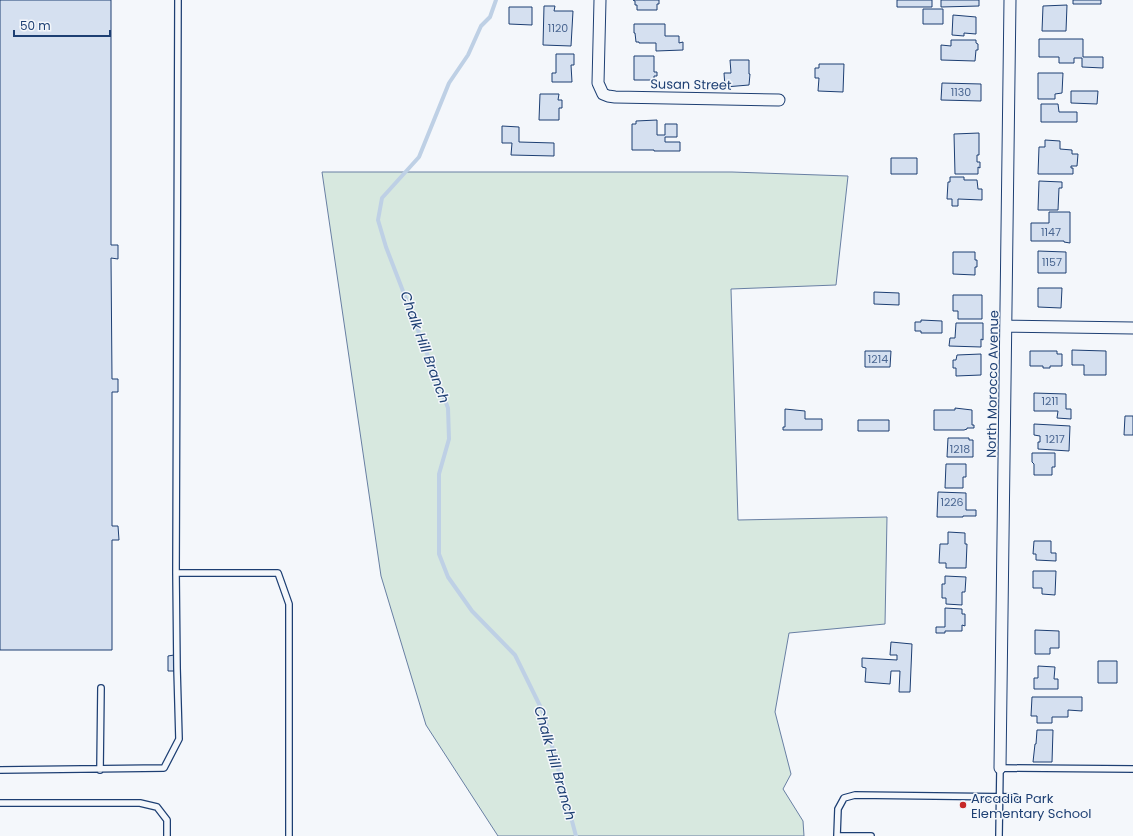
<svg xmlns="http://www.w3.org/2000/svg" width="1133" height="836" font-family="Poppins,sans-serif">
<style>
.green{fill:#d7e8df;stroke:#687fa3}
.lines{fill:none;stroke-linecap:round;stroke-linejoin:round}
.stream{stroke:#bed0e5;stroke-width:4}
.building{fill:#d5e0f0;stroke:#1d3f73}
.service-casing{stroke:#1d3f73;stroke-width:8}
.minor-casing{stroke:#1d3f73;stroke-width:13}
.service{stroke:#f4f7fb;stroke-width:5.5}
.minor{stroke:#f4f7fb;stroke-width:11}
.poi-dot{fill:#c62828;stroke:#f4f7fb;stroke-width:1.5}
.labels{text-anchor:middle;stroke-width:3;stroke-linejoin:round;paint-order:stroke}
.number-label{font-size:11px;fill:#4b6792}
.street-label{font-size:13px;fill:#1d3f73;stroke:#f4f7fb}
.poi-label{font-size:13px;fill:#1d3f73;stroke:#f4f7fb;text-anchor:start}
.water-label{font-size:14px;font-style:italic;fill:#1d3f73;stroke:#f4f7fb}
</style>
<rect width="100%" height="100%" fill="#f4f7fb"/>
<path class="green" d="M322 172H732L848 176 836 285 731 289 738 520 887 517 885 624 789 633 775 712 791 774 783 789 803 821 804 836H498L426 725 381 576Z"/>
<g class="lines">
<path class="stream" d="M496 0 490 17 481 26 468 55 449 83 419 157 382 198 378 220 386 247 448 408 449 439 439 474V554L448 577 472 611 515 655 543 712 576 836"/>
</g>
<path class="building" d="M0 0H111V245H118V259L111 258 112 379H118V392H112V526H118L119 540H112V650H0Z
M633 0H659V4H657V10H637V5H635V1Z
M897 0H932V7H897Z
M941 0H979V6L941 7Z
M1073 0H1101V4H1073Z
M1067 5 1066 31H1042L1043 6Z
M544 6H555L554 11H573L571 46 543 45Z
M509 7H532V25L509 24Z
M923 9H943V24H923Z
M953 15 976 17V34L964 33V36L952 35Z
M634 24H665V36H679V43L683 42V50L656 51V43H639V42H636L635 33H634Z
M1039 39H1083V57H1103V68L1082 67V58H1074V63H1059V57H1039Z
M951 40H976V43L978 44V50H976L975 61 941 60V45L951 46Z
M556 54H574V65H571L572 82H552V73H556Z
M634 56H654V72H657V76H654V80H634Z
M730 60H749V74H750L749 85 725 87 724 73H731Z
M819 64H844L843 92 818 91 819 78H815V68H819Z
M1038 73H1063L1062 93 1055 94V99H1038Z
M942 83 981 84V101L941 100Z
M1071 91H1098L1097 104 1071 103Z
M540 94H559L558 100H562V108H559V120H539Z
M1041 104H1058L1059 112H1077V122H1041Z
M657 120V135H665V124H677V137H665V142H680V151H654V150H632V124H636V121Z
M502 126 519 127V142L554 143V156L511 155 512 143H502Z
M979 133V155H977V162H980V168L978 167V174H955L954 134Z
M1045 140 1060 141V149L1072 150V154H1078L1077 166H1071V168H1073V174H1038L1039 147H1045Z
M891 158H917V174H891Z
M950 177H964V180H977L978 189H982V200L958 199V206H952V199H947L948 182H950Z
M1039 181 1062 182V188H1059L1058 210H1038Z
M1049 212H1070V243L1064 242V241H1031V223H1049Z
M1038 251 1066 252V273H1038Z
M953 252H975V260H977V267H975V275L953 274Z
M1038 288H1062L1061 308 1038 307Z
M874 292 899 293V305L874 304Z
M953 295H982V319H958V311H953Z
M921 320 942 321V333H921V331H915V322H921Z
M956 323H983V340L981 339V347L949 346 950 338H955Z
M1072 350 1106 351V375H1084V365H1072Z
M865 351H891L890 367H865Z
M1030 351H1057V354H1062V366H1050V368H1043V366H1030Z
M981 354V375L956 376V368H953V360H956L957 355Z
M1034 393 1066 394V409H1071V419L1057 418 1058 411H1034Z
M955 408 972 410V425H974V428H967V429L964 430H934V410H955Z
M785 409 805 411V419H822V430H783V427H785Z
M1125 416H1133V435H1124Z
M858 420H889V431H858Z
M1034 424 1070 426 1069 451 1038 449V442H1040V436L1034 435Z
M948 438H969V440H973V457H947Z
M1032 453H1055V467H1052V475H1034V464L1032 462Z
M946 464H966V477H963V488H945Z
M938 492 966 493V510H976V516H963V517H937Z
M948 532 965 533V544H967L966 568H946V563H939L940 544H948Z
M1034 541H1051V553H1056V561L1036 560V554H1033Z
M1033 571H1056L1055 595 1042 594V588H1033Z
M945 576 966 577 965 592H962V605L946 604V598H942V584H945Z
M945 608 962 609V614H965V626L962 625V631H945V633H936V627H945Z
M1035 630 1059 631V648H1050V654H1035Z
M891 642 912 644 910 692H899L900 671H891L890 684 865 682 866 668 862 667V658L897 660V655H890Z
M174 655 175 671H168V656Z
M1098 661H1117V683H1098Z
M1038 666 1055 667 1054 679H1058V689H1034V678H1038Z
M1032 697H1082V711L1068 710V717H1052V723H1037V716H1031Z
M1037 730H1053L1052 762H1033L1035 744H1036Z"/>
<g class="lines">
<g class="service-casing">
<path id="service" d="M176 573H278L289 604V836
M0 770 164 768 179 739 177 668 176 573 178 0
M100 770 101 688
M0 803H140L157 807 167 820V836
M837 836 838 809 844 798 855 795 1015 797
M837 836H871
M999 836 1000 768 1133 769"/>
</g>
<g class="minor-casing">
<path id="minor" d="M600 0 598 83 603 94 608 96 615 97 779 100
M1007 326 1133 328
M1000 768 1010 0"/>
</g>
<use href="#service" class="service"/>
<use href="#minor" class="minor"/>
</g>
<circle class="poi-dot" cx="963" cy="805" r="4"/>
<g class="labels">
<g class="number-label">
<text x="558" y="32">1120</text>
<text x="961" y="96">1130</text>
<text x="1051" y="236">1147</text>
<text x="1052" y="266">1157</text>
<text x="878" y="363">1214</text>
<text x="1050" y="405">1211</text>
<text x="1055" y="443">1217</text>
<text x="960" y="453">1218</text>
<text x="952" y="506">1226</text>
</g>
<g class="street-label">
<text transform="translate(691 84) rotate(1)" y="5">Susan Street</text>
<text transform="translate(992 384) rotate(-89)" y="5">North Morocco Avenue</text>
</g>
<g class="poi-label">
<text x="971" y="803">Arcadia Park<tspan x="971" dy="15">Elementary School</tspan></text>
</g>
<g class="water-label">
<text transform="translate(425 347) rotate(70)" y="5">Chalk Hill Branch</text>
<text transform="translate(555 763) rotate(74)" y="5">Chalk Hill Branch</text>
</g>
</g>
<path d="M14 30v6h96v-6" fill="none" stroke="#1d3f73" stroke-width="2"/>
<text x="20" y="30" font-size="12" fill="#1d3f73" stroke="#f4f7fb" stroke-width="3" paint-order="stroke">50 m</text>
</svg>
